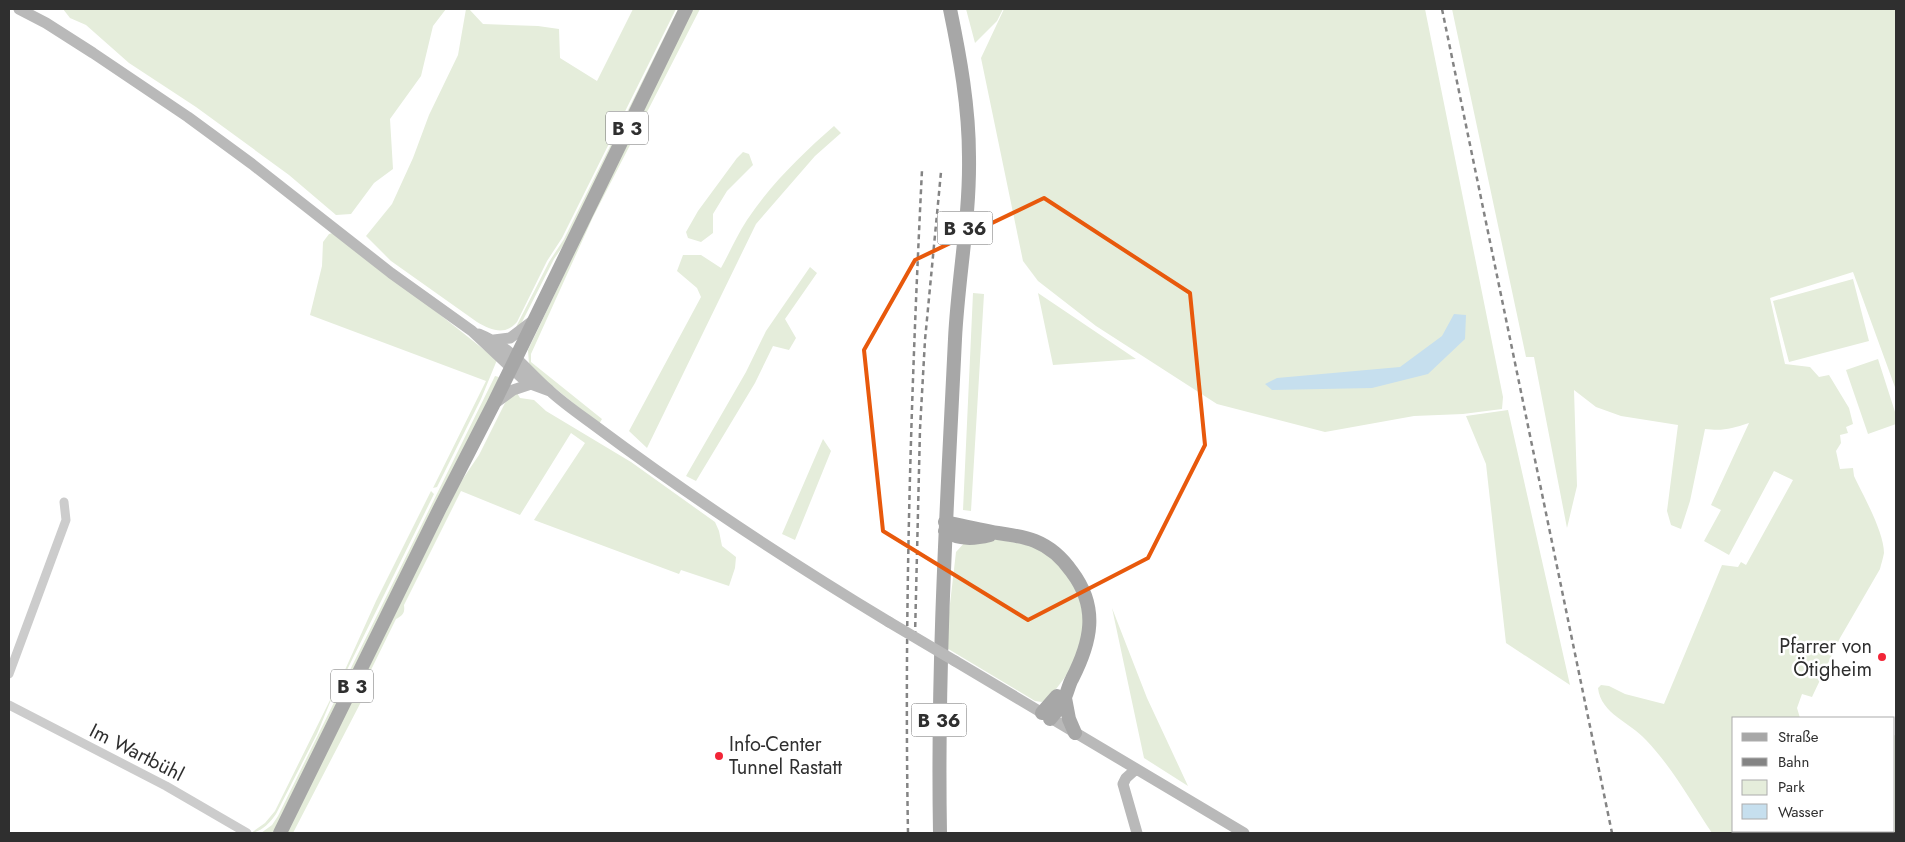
<svg xmlns="http://www.w3.org/2000/svg" width="1905" height="842" font-family="Jost,sans-serif">
<style>
.green{fill:#e5eddb}
.water{fill:#c6dfee}
.lines{fill:none;stroke-linecap:round;stroke-linejoin:round}
.street{stroke:#ccc;stroke-width:9}
.secondary{stroke:#b9b9b9;stroke-width:11}
.primary{stroke:#a7a7a7;stroke-width:14}
.rail{stroke:#848484;stroke-width:2.5;stroke-dasharray:5 4;stroke-linecap:butt}
.secondary-bridge{stroke:#b9b9b9;stroke-width:11}
.marked{fill:none;stroke:#e8590c;stroke-width:4;stroke-linejoin:round}
.poi-dot{fill:#f22537;stroke:#fff;stroke-width:2}
.labels{text-anchor:middle;stroke-width:5;stroke-linejoin:round;paint-order:stroke}
.shield{fill:#fff;stroke:#6d6d6d;stroke-width:1}
.shield-label{font-size:19px;font-weight:bold;fill:#2f2f2f}
.poi-label{font-size:20px;fill:#2f2f2f;stroke:#fff;text-anchor:end}
.street-label{font-size:20px;fill:#2f2f2f;stroke:#fff}
</style>
<rect width="100%" height="100%" fill="#fff"/>
<path class="green" d="M63 9H446L433 26 421 76 390 119 393 169 374 183 351 214 336 215 289 175 196 107 129 63 86 25 70 18Z
M466 9H469L483 24 538 26 559 29 560 58 597 81 633 9H676L562 238 547 261 517 322C505 336 491 330 477 322L391 261 366 236 392 204 413 158 429 115 458 55Z
M678 9H680L565 243 554 259 521 324 516 327 549 262 564 239Z
M691 9H700L593 217 531 354V362L602 419 599 424 545 380 529 364 528 350Z
M966 9H1003L997 21 975 43Z
M1004 9H1425L1503 397 1502 409 1463 414 1414 416 1325 432 1217 404 1096 326 1038 281 1023 261 981 58Z
M1452 9H1896V390L1853 272 1770 298 1785 364 1810 367 1819 377 1829 375 1849 408 1853 424 1846 427 1848 433 1840 435 1841 443 1836 451 1840 469 1853 468 1854 476C1863 495 1884 532 1884 553 1883 559 1881 564 1880 569L1840 638 1812 697 1802 694 1797 708 1800 718H1734V831H1738L1736 833H1712C1691 802 1672 767 1646 740 1630 722 1601 714 1598 688L1601 685 1609 686 1625 694 1664 704 1722 565 1738 567 1741 562 1746 565 1793 480 1774 471 1729 555 1704 541 1721 510 1711 505 1749 423C1731 429 1723 431 1705 429L1690 501 1681 529 1671 525 1667 511 1678 425 1621 416 1596 407 1574 390 1577 486 1567 528 1534 357H1526Z
M834 126 841 133 815 156 756 224 647 448 629 431 701 297 697 288 677 271 683 255H701L721 268C730 252 737 235 747 220 771 184 802 154 834 126Z
M743 152 749 154 753 165 727 191 713 214V233L701 242 688 238 686 232 698 211 737 158Z
M336 232 497 360 481 399 437 487 433 488 486 381 310 315 322 266 323 242 329 234Z
M810 267 817 273 785 319 796 338 789 350 773 346 755 383 696 481 686 476 746 372 766 331Z
M1853 279 1869 341 1789 362 1773 301Z
M973 293 984 294 971 511 963 510Z
M1038 293 1136 359 1053 365Z
M1878 359 1896 415V424L1868 434 1846 370Z
M495 376 499 377 495 387 274 833H261L272 825 278 816Z
M516 391 520 398 534 400 546 411 631 462 715 522 719 531 722 546 736 557 735 568 729 586 681 570 679 574 534 520 585 443 571 433 520 515 461 491 404 605C405 613 403 615 396 619L366 680 365 691 362 700 293 833H285L460 483 479 455 507 399Z
M1508 410 1570 685 1506 643 1486 464 1466 416Z
M823 439 831 451 795 540 782 534Z
M431 491 434 494 342 680 340 681 376 601Z
M987 537 1042 548 1074 581 1084 613 1082 642 1069 672 1053 693 1042 702 1035 701 945 647 956 552 966 541Z
M1112 608 1147 698 1188 786 1144 758Z
M336 688 317 734 276 814C270 823 261 832 251 833L265 823 275 811Z
M1894 735 1896 736V833H1742L1745 831H1894Z"/>
<path class="water" d="M1454 314 1466 315 1465 339 1428 374 1372 388 1272 390 1265 384 1277 378 1400 367 1442 336Z"/>
<g class="lines">
<path class="street" d="M9 674 66 520 64 502
M9 705 166 786 247 833"/>
<path class="secondary" d="M19 9 46 23 93 53 188 117 252 164 391 273 472 331 522 378 531 384 550 391
M479 334C511 347 524 368 549 390 563 403 579 414 594 425 689 496 788 561 889 622
M494 340 510 338 534 320
M494 404 513 390 531 384
M955 661 1244 833
M1135 770 1126 778 1123 784 1137 833"/>
<path class="primary" d="M945 522C963 526 980 530 998 533 1010 535 1023 536 1035 541 1050 547 1063 559 1072 572 1099 608 1091 642 1072 679 1069 684 1068 691 1065 697 1062 705 1056 712 1050 719
M945 531C960 540 974 539 990 535
M1065 698 1069 719 1075 733
M1042 713 1057 696
M280 833 440 508 493 405 686 9
M940 833C937 668 947 504 955 339 958 278 970 218 969 157 969 107 960 57 950 9"/>
<path class="rail" d="M1442 9 1612 833
M915 636 920 429 925 340 941 172
M908 833C904 612 911 391 922 170"/>
<path class="secondary-bridge" d="M889 622 955 661"/>
</g>
<path class="marked" d="M1044 198 1190 293 1205 445 1148 558 1028 620 883 531 864 350 915 260Z"/>
<g class="poi-dot">
<circle cx="1882" cy="657" r="5"/>
<circle cx="719" cy="756" r="5"/>
</g>
<g class="labels">
<g class="shield">
<rect x="606" y="111.5" width="42" height="33" rx="4"/>
<rect x="937.5" y="211.5" width="55" height="33" rx="4"/>
<rect x="331" y="669.5" width="42" height="33" rx="4"/>
<rect x="911.5" y="703.5" width="55" height="33" rx="4"/>
</g>
<g class="shield-label">
<text x="627" y="135">B 3</text>
<text x="965" y="235">B 36</text>
<text x="352" y="693">B 3</text>
<text x="939" y="727">B 36</text>
</g>
<g class="poi-label">
<text x="1872" y="653">Pfarrer von<tspan x="1872" dy="23">Ötigheim</tspan></text>
<text x="729" y="751" text-anchor="start">Info-Center<tspan x="729" dy="23">Tunnel Rastatt</tspan></text>
</g>
<g class="street-label">
<text transform="translate(137 752) rotate(27)" y="7">Im Wartbühl</text>
</g>
</g>
<rect width="1905" height="842" fill="none" stroke="#2f2f2f" stroke-width="20"/>
<rect x="1732" y="717" width="162" height="115" fill="#ffffff" stroke="#acacac"/>
<rect x="1742" y="733" width="25" height="8" fill="#a7a7a7" stroke="#acacac"/>
<text x="1778" y="742" font-size="15" fill="#2f2f2f">Straße</text>
<rect x="1742" y="758" width="25" height="8" fill="#848484" stroke="#acacac"/>
<text x="1778" y="767" font-size="15" fill="#2f2f2f">Bahn</text>
<rect x="1742" y="780" width="25" height="15" fill="#e5eddb" stroke="#acacac"/>
<text x="1778" y="792" font-size="15" fill="#2f2f2f">Park</text>
<rect x="1742" y="804" width="25" height="15" fill="#c6dfee" stroke="#acacac"/>
<text x="1778" y="817" font-size="15" fill="#2f2f2f">Wasser</text>
</svg>
